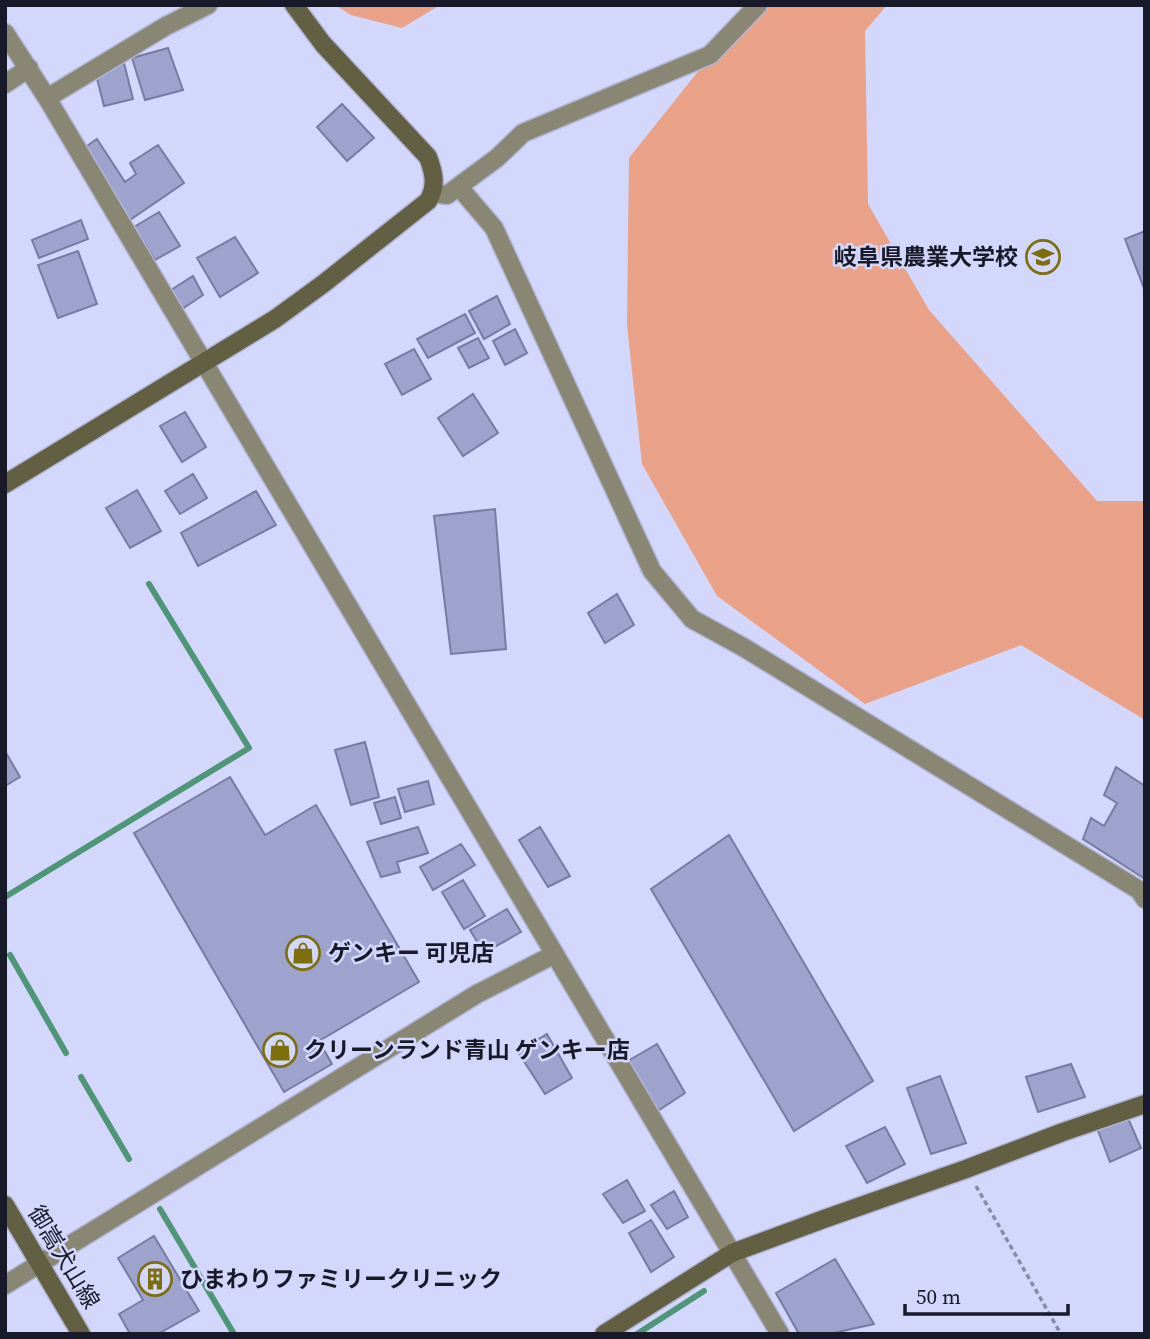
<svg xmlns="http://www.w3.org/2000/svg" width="1150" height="1339" font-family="'Source Serif 4','Noto Sans JP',serif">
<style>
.green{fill:#e9a188}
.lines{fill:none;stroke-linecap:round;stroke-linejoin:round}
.stream{stroke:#4f9577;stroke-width:6}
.building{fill:#9ea3cd;stroke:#777ba3;stroke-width:2}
.street-casing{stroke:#b1b5d5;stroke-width:21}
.secondary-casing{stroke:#b1b5d5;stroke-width:21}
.path{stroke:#898ca8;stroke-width:3.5;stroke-dasharray:5 3.5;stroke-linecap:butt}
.street{stroke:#898674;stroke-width:18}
.secondary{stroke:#635f43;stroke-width:18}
.labels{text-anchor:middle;stroke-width:5;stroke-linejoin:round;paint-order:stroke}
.poi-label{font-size:23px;font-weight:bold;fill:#181929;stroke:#d3d7fb;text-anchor:start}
.street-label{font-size:23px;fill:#181929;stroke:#d3d7fb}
</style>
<rect width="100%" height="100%" fill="#d3d7fb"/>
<path class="green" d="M335 5H440L402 28 351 15Z
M751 5H887L865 31 868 204 929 310 1097 501H1145V720L1021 645 865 704 717 596 642 464 627 325 629 158Z"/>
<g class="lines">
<path class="stream" d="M5 897 249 748 149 584
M10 955 66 1053
M81 1077 129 1159
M160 1209 234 1334
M637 1334 704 1291"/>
</g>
<path class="building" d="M168 48 183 90 145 100 132 58Z
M124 63 133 99 104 106 95 71Z
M342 104 374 138 347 161 317 127Z
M97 139 125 182 136 174 130 163 158 145 184 183 124 224 80 151Z
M159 212 180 246 155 260 134 227Z
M81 220 88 239 39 258 32 240Z
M1145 231V291L1125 239Z
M235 237 258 273 220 297 197 258Z
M78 251 97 304 58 318 38 265Z
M193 276 203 295 182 309 171 290Z
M497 296 510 324 484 339 469 311Z
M465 314 475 333 428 358 417 339Z
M515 329 527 353 505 365 493 341Z
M478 338 489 358 469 368 458 348Z
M414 349 431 379 402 395 385 364Z
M473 394 498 433 463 456 438 418Z
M185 412 206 447 182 462 160 426Z
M193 474 207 498 180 514 165 491Z
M137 490 161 531 130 548 106 508Z
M256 491 276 525 198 566 181 533Z
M495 509 506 649 451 654 434 516Z
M617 594 634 625 605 643 588 613Z
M365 742 379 797 351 805 335 750Z
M5 751 20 777 5 786Z
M1116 767 1145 786V879L1083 839 1091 818 1104 826 1117 803 1104 795Z
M230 777 265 835 316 805 419 982 319 1041 332 1064 284 1092 134 833Z
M428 781 434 804 405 812 398 789Z
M395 797 401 818 381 824 374 803Z
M418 827 428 853 397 862 400 872 381 877 367 842Z
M540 827 570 876 548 887 519 840Z
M729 835 873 1081 794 1131 651 889Z
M461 844 475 865 433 890 420 867Z
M463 880 485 916 464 929 442 892Z
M507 909 521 932 484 953 470 930Z
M547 1034 572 1078 545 1094 518 1052Z
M657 1044 685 1093 656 1112 626 1062Z
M1071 1064 1085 1097 1038 1112 1026 1077Z
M940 1076 966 1143 931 1154 907 1088Z
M1127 1116 1141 1148 1110 1162 1097 1128Z
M885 1127 905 1164 867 1183 846 1146Z
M627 1180 645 1211 623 1223 603 1194Z
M674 1191 688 1217 667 1229 651 1205Z
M651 1220 674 1257 651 1272 629 1233Z
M154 1236 199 1311 158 1334H130L119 1314 143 1300 118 1258Z
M835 1259 874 1324 829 1334H799L776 1293Z"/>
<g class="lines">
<g class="street-casing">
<path id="street" d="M5 33 47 98 780 1334
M5 84 29 68
M47 98 166 26 208 5
M459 187 494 228 652 571 692 619 743 647 1139 890 1145 899
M433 193 447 195 497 158 523 133 710 55 758 5
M5 1285 477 994 555 954"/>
</g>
<g class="secondary-casing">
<path id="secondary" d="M5 484 275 319 323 284 428 201C437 186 434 173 428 157L323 44 294 5
M5 1205 81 1334
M604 1334 732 1253 824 1219 966 1169 1063 1132 1145 1104"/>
</g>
<path class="path" d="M976 1186 1061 1334"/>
<use href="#street" class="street"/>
<use href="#secondary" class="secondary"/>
</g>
<defs>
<g id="university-ring" transform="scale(1.75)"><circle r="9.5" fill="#d3d7fb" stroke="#7c6e0b" stroke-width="1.5"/><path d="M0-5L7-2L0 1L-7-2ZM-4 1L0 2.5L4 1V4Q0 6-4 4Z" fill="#7c6e0b"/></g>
<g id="shop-ring" transform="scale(1.75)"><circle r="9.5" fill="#d3d7fb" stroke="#7c6e0b" stroke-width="1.5"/><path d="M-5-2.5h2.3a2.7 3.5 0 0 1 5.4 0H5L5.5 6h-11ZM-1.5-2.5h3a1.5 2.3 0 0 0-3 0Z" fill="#7c6e0b"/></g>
<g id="building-ring" transform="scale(1.75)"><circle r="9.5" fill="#d3d7fb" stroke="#7c6e0b" stroke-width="1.5"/><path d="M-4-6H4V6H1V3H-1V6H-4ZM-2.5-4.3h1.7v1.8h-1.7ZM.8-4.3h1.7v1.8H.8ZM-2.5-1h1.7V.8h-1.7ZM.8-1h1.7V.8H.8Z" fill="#7c6e0b"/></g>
</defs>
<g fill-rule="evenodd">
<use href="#university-ring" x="1043" y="257"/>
<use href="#shop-ring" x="303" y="953"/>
<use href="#shop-ring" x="280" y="1050"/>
<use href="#building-ring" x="155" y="1279"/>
</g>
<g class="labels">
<g class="poi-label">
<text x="1018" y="265" text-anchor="end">岐阜県農業大学校</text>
<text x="328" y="961">ゲンキー 可児店</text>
<text x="304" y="1058">クリーンランド青山 ゲンキー店</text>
<text x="180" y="1287">ひまわりファミリークリニック</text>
</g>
<g class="street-label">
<text transform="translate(64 1257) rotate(59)" y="8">御嵩犬山線</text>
</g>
</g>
<rect width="1150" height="1339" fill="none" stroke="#181929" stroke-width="14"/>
<path d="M905 1304v10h163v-10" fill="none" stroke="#181929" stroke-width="3.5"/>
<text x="916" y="1304" font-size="21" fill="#181929" stroke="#d3d7fb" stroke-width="5" paint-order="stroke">50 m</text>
</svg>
